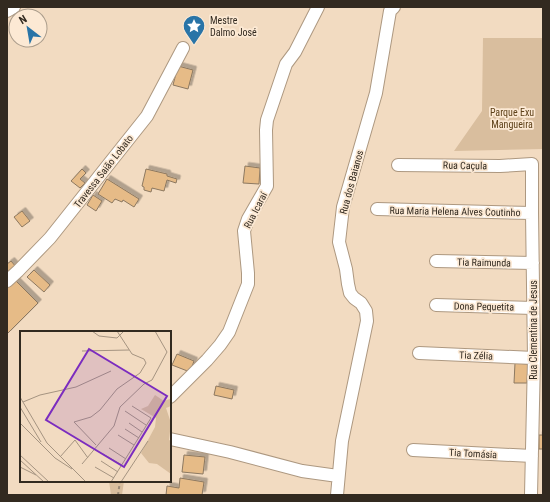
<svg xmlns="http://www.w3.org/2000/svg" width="550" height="502" font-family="'Roboto Condensed',sans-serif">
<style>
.green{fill:#d9be9e}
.building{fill:#e6bb87;stroke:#8c7860;filter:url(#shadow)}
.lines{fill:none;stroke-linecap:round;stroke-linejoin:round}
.minor-casing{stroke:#ad9880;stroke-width:14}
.path{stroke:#998977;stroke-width:2;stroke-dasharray:3 3;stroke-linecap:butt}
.minor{stroke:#fff;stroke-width:12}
.labels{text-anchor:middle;stroke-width:3.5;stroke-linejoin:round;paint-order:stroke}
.poi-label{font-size:10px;fill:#322a20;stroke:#fce9d4;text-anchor:start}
.park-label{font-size:10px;fill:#5d4018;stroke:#fce9d4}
.street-label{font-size:10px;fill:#322a20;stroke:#fce9d4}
.inset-road{fill:none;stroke:#a59481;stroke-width:1}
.view{fill:#7b2cbf;fill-opacity:0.15;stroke:#7b2cbf;stroke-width:2}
.inset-edge{fill:none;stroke:#322a20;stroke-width:2}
</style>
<defs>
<filter id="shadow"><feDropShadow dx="3.5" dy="-3.5" stdDeviation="0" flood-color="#0004"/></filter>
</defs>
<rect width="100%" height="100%" fill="#f2dbc1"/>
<path class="green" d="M483 38H543V149L454 151 482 111Z
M109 481H124L122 495H111Z"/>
<path class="building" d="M178 66 193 70 188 89 173 85Z
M245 166 260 168 259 184 243 183Z
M82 169 86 173 80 179 85 183 80 188 71 181Z
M146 169 167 174V176L177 179 176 183 167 180 164 191 152 188 151 192 144 190V187L142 186Z
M107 179 139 199 134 207 123 200 122 202 115 199 112 203 98 194Z
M93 195 102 201 96 211 87 205Z
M22 211 30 221 22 227 14 217Z
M11 261 17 268 7 276V264Z
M34 270 50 285 44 292 27 277Z
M15 280 38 303 7 334V288Z
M177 354 194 361 190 372 172 365Z
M515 363 528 364 527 383H514Z
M216 386 234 390 232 399 214 395Z
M539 435H543V449H539Z
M184 455 205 457 203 474 182 472Z
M180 478 204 482 202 495H166L167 486 179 488Z"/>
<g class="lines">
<g class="minor-casing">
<path id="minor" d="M7 11 14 7
M398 165 500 166 532 164V213L534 358 531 495
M377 209 532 213
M436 261 533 263
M7 281 18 271 50 238 147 116 183 48
M436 305 533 308
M419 353 534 358
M170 397 207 360 220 345 229 332 248 284V273L244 231 248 219 267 186 266 130 267 120 286 64 295 52 318 7
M170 439 230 452 302 471 338 476
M413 450 532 456
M337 495 342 441 367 321 366 311 361 303 354 298 350 293 348 284 346 269 339 242 343 207 376 93 390 11 394 7"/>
</g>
<path class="path" d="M118 495 120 481"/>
<use href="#minor" class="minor"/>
</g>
<defs>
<g id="sight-pin" transform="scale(1.15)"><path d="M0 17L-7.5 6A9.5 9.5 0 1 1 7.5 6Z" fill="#2974a7" stroke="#fce9d4"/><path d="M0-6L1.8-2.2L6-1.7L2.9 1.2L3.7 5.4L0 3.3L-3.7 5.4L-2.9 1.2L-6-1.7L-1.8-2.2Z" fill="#fff"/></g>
</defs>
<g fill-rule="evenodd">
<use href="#sight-pin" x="194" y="26"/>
</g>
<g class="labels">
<g class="poi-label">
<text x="210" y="24">Mestre<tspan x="210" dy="12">Dalmo José</tspan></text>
</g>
<g class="park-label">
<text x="512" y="116">Parque Exu<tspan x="512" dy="12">Mangueira</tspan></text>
</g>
<g class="street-label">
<text transform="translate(465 165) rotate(1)" y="4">Rua Caçula</text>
<text transform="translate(103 171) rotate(-52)" y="4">Travessa Saião Lobato</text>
<text transform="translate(351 182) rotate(-75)" y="4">Rua dos Baianos</text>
<text transform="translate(255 210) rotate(-63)" y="4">Rua Icaraí</text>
<text transform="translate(455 211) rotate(1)" y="4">Rua Maria Helena Alves Coutinho</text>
<text transform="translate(484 262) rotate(1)" y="4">Tia Raimunda</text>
<text transform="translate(484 306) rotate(1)" y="4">Dona Pequetita</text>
<text transform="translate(533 330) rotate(-90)" y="4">Rua Clementina de Jesus</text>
<text transform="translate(476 355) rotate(2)" y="4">Tia Zélia</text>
<text transform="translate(473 453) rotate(3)" y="4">Tia Tomásia</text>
</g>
</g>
<g transform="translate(20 331)">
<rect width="151" height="151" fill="#f2dbc1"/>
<path d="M135 64 144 70 150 68 151 71V75L146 77 151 92 149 109 151 110V143L137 133 129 132 121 122 135 96 136 87 121 78 128 75Z" fill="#d9be9e"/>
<path class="inset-road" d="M72 0 79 5 97 7 104 0M135 0 147 21M62 20 109 19M151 34V52M0 66 27 112 66 151M3 71 20 64 56 56 91 40M0 76 21 111M105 80 126 94M0 92 35 127 52 138M109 92 122 101M105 98 119 107M98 104 114 114M76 114 54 91 71 86 80 79 97 58 120 42 126 32 124 28 112 23 97 0M89 117 106 128M83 123 102 134M0 124 29 151M40 126 55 109 68 127M0 129 24 151M81 130 98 141M62 133 94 95 100 76 124 53 132 49 147 21M0 136 16 144M75 136 94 147M91 151 131 87 112 75M101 151 128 110"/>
<path class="view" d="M69 18 147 65 104 136 26 89Z"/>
<rect width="151" height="151" class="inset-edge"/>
</g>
<rect width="550" height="502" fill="none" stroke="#322a20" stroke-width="16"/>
<g transform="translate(28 28) rotate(329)"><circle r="19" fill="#fce9d4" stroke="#ab9d8c"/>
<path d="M0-3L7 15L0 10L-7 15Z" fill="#2974a7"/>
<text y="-6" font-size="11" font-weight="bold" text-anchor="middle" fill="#322a20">N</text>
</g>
</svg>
